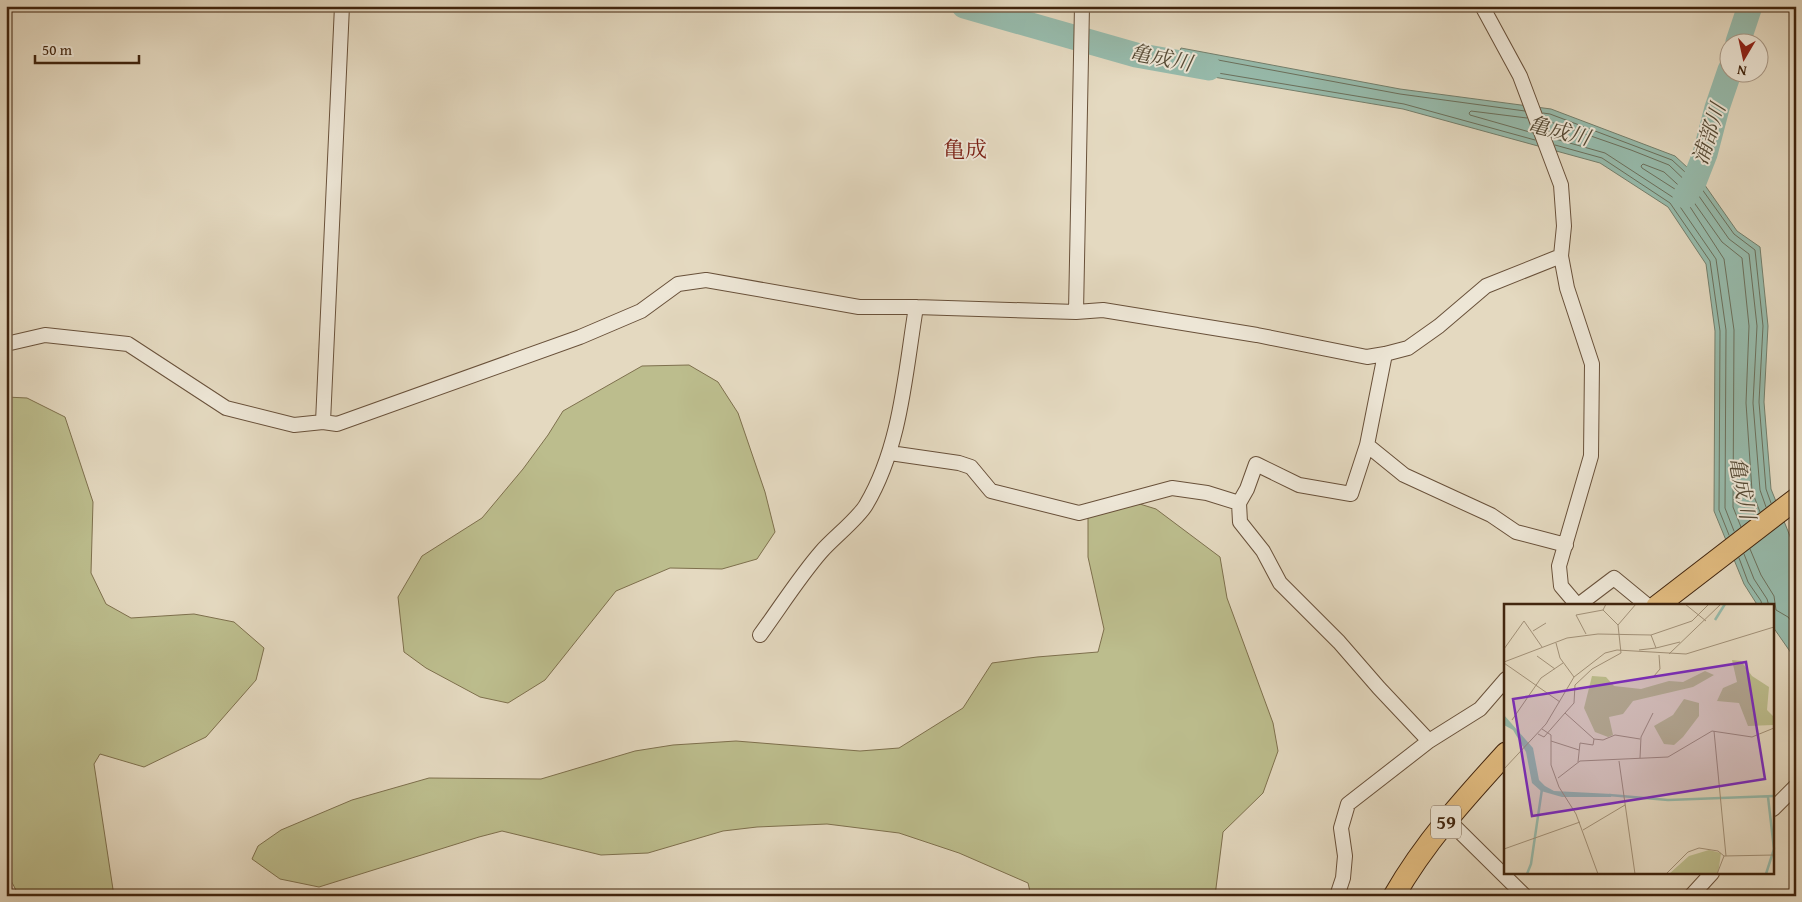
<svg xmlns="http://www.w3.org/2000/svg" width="1802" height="902" font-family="'Gentium Book Plus','Noto Serif JP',serif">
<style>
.green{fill:#bcbd8d;stroke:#7e704d}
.water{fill:#97bbac;stroke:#747f6c}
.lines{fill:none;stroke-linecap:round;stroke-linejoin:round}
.shore{stroke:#6c705c;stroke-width:1}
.river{stroke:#97bbac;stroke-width:25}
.street-casing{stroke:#69513a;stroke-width:16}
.primary-casing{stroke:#40240d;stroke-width:23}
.street{stroke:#ede6d6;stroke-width:14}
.primary{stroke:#e2bc80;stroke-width:21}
.labels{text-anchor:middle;stroke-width:4;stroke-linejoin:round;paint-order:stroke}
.shield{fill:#ede6d6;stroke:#745e49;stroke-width:1}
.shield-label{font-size:19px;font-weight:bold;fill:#40240d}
.water-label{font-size:21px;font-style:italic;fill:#564a35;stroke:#ede6d6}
.quarter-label{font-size:22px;fill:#7a1f14;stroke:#ede6d6}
.inset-river{fill:none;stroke:#97bbac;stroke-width:2.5}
.inset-road{fill:none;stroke:#a29178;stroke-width:1}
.view{fill:#7b2cbf;fill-opacity:0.15;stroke:#7b2cbf;stroke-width:2.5}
.inset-edge{fill:none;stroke:#40240d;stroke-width:2.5}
</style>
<rect width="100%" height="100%" fill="#e4d9c0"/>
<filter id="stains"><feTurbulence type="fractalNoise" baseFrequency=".004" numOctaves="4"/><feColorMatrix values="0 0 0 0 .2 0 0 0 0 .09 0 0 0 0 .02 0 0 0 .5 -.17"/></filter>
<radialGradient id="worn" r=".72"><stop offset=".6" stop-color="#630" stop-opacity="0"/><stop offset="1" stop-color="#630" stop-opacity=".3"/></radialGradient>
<path class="green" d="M689 365 718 382 738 413 765 492 775 532 757 559 722 569 670 568 616 591 545 680 508 703 480 697 426 668 404 652 398 597 422 556 482 518 523 469 548 435 563 411 642 366Z
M6 397 27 398 65 417 93 502 91 573 106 604 131 618 194 614 234 622 264 648 256 680 206 737 144 767 100 754 94 764 114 896H19L6 871Z
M1130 501 1156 509 1220 557 1227 598 1273 723 1278 751 1263 793 1223 832 1215 896H1031L1028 883 959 853 899 833 827 824 757 827 723 831 648 853 601 855 502 831 479 837 319 887 280 879 252 859 258 846 281 830 352 800 429 778 541 779 635 751 673 745 736 741 860 751 899 748 963 708 992 663 1037 657 1098 652 1104 629 1088 557V510Z"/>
<path class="water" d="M1181 48 1400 89 1551 109 1675 156 1702 181 1737 231 1760 247 1768 326 1764 402 1771 489 1796 551V660L1773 627V606H1758L1744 584 1714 511 1715 331 1706 264 1668 207 1600 163 1403 109 1172 70Z"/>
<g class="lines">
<path class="shore" d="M1525 111 1400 94 1186 54 1184 55 1180 64 1182 67 1404 104 1535 140
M1543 113 1550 114 1672 160 1699 185 1734 234 1755 250 1763 326 1759 402 1766 489 1771 503
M1527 118 1471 111 1469 113 1470 115 1533 133
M1545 120 1631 150 1669 165 1694 189 1729 239 1749 254 1757 326 1753 403 1760 490 1766 507
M1552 138 1605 153 1674 198 1716 259 1726 330 1725 508 1734 531
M1555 145 1602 158 1670 203 1710 261 1720 331 1719 510 1729 535
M1741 527 1733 507 1734 330 1724 259 1681 193 1642 168 1641 166 1643 164 1664 172 1688 194 1722 242 1742 258 1749 326 1746 403 1752 491 1760 512
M1750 549 1761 575 1774 596 1776 610 1788 617 1796 627
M1744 554 1754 579 1767 599 1769 606
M1739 558 1748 582 1761 601 1762 606"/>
<path class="river" d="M964 6 1136 55 1209 68
M1738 42 1750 6
M1685 196 1694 182 1705 154 1717 108 1730 70"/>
<g class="street-casing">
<path id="street" d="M1482 6 1520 76 1561 185 1564 226 1561 256 1567 288 1592 364 1591 456 1559 566 1561 586 1578 606
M1076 312 1082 6
M6 344 45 335 128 344 226 408 294 425 323 422 337 424 580 337 641 311 678 284 706 280 859 307H916L1076 312 1103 310 1257 335 1367 357 1385 354 1408 348 1439 326 1486 286 1561 256
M323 422 342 6
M1367 445 1404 475 1491 515 1516 532 1566 545
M890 453 959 463 971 467 991 491 1079 513 1172 488 1207 493 1239 503
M1577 606 1614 578 1648 606
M760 635C779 609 800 576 821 552 833 538 857 520 866 505 901 446 905 374 916 307
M1429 741 1480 709 1506 679
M1773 809 1796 786
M1448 820 1525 896
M1337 896 1343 878 1345 856 1341 828 1348 804 1429 741 1379 688 1339 642 1280 583 1263 551 1240 522 1239 503 1247 489 1256 464 1299 485 1351 494 1367 445 1385 354
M1691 896 1712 873"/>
</g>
<g class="primary-casing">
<path id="primary" d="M1657 606 1796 499
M1394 896C1424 843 1465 798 1506 753"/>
</g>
<use href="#street" class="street"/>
<use href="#primary" class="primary"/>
</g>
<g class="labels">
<rect class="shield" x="1431" y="805.5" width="30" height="33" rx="4"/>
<g class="shield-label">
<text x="1446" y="829">59</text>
</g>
<g class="water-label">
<text transform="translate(1161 58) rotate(11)" y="7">亀成川</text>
<text transform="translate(1559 131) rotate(14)" y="7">亀成川</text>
<text transform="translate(1709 134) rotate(-72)" y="7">浦部川</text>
<text transform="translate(1742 488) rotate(79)" y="7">亀成川</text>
</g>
<g class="quarter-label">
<text x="965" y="157">亀成</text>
</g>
</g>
<g transform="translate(1504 604)">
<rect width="270" height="270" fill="#e4d9c0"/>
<path d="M228 56 237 57 248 72 265 83 263 106 270 113 269 121 244 122 235 99 213 97 219 84 233 78ZM201 67 210 71 189 83 129 97 119 110 105 113 109 131 104 133 91 128 80 104 88 72 102 73 110 82 137 85 165 77 179 78ZM180 95 195 99V112L179 133 170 141 160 140 150 122 169 111ZM205 246 217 249 214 270H165L185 252Z" fill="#bcbd8d"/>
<path d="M0 111 29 144 35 176 41 182 50 187 108 190 107 193H58L37 187 28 179 22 148 9 126 0 121Z" fill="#97bbac"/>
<path class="inset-river" d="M211 16 221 0M105 191 164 196 270 192M23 270 27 260 38 185M262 270 270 245 264 193"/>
<path class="inset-road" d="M181 0 202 17M114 21 132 0M29 27 42 19M82 30 72 11 99 6M52 39 56 54 70 73M152 44 176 38M0 45 20 17 38 43M135 46 152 44 147 31 188 17 205 0M165 50 217 0M33 52 51 65M0 58 63 34 94 30 147 31M0 59 56 98M150 72 156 65 155 51M8 116 37 74 59 59M38 125 47 131V161L55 183 72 210 94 270M210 127 222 252M34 130 40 133 61 109M90 135 99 136 111 131 136 135M47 137 75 146M136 154 137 133 149 109M115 157 131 270M74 158 76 139 89 141 90 135 61 109 70 99 71 81 88 65 117 49 114 21 99 6 102 0M0 165 42 120 70 73 101 49 113 46 182 50 270 23M54 174 76 157 164 153 208 127 248 133 270 124M79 226 121 201M0 245 76 218M162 270 184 248 195 244 214 247 220 252 270 251M213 270 220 252"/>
<path class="view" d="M242 58 261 175 28 212 9 95Z"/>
<rect width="270" height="270" class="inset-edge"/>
</g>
<rect width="1802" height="902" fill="none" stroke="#e4d9c0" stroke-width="25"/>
<rect x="8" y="8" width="1787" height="887" fill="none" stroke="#40240d" stroke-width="2.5"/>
<rect x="12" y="12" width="1777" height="877" fill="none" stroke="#40240d"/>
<g transform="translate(1744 58) rotate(189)"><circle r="24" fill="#ede6d6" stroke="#a89886"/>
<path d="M0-4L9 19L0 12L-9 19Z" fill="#8f2418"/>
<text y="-8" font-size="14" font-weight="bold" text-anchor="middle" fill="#40240d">N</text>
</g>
<path d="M35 55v8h104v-8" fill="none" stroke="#40240d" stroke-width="2.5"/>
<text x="42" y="55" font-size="15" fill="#40240d" stroke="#ede6d6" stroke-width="4" paint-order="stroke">50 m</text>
<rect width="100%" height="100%" filter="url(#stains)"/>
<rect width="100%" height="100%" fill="url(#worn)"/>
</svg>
